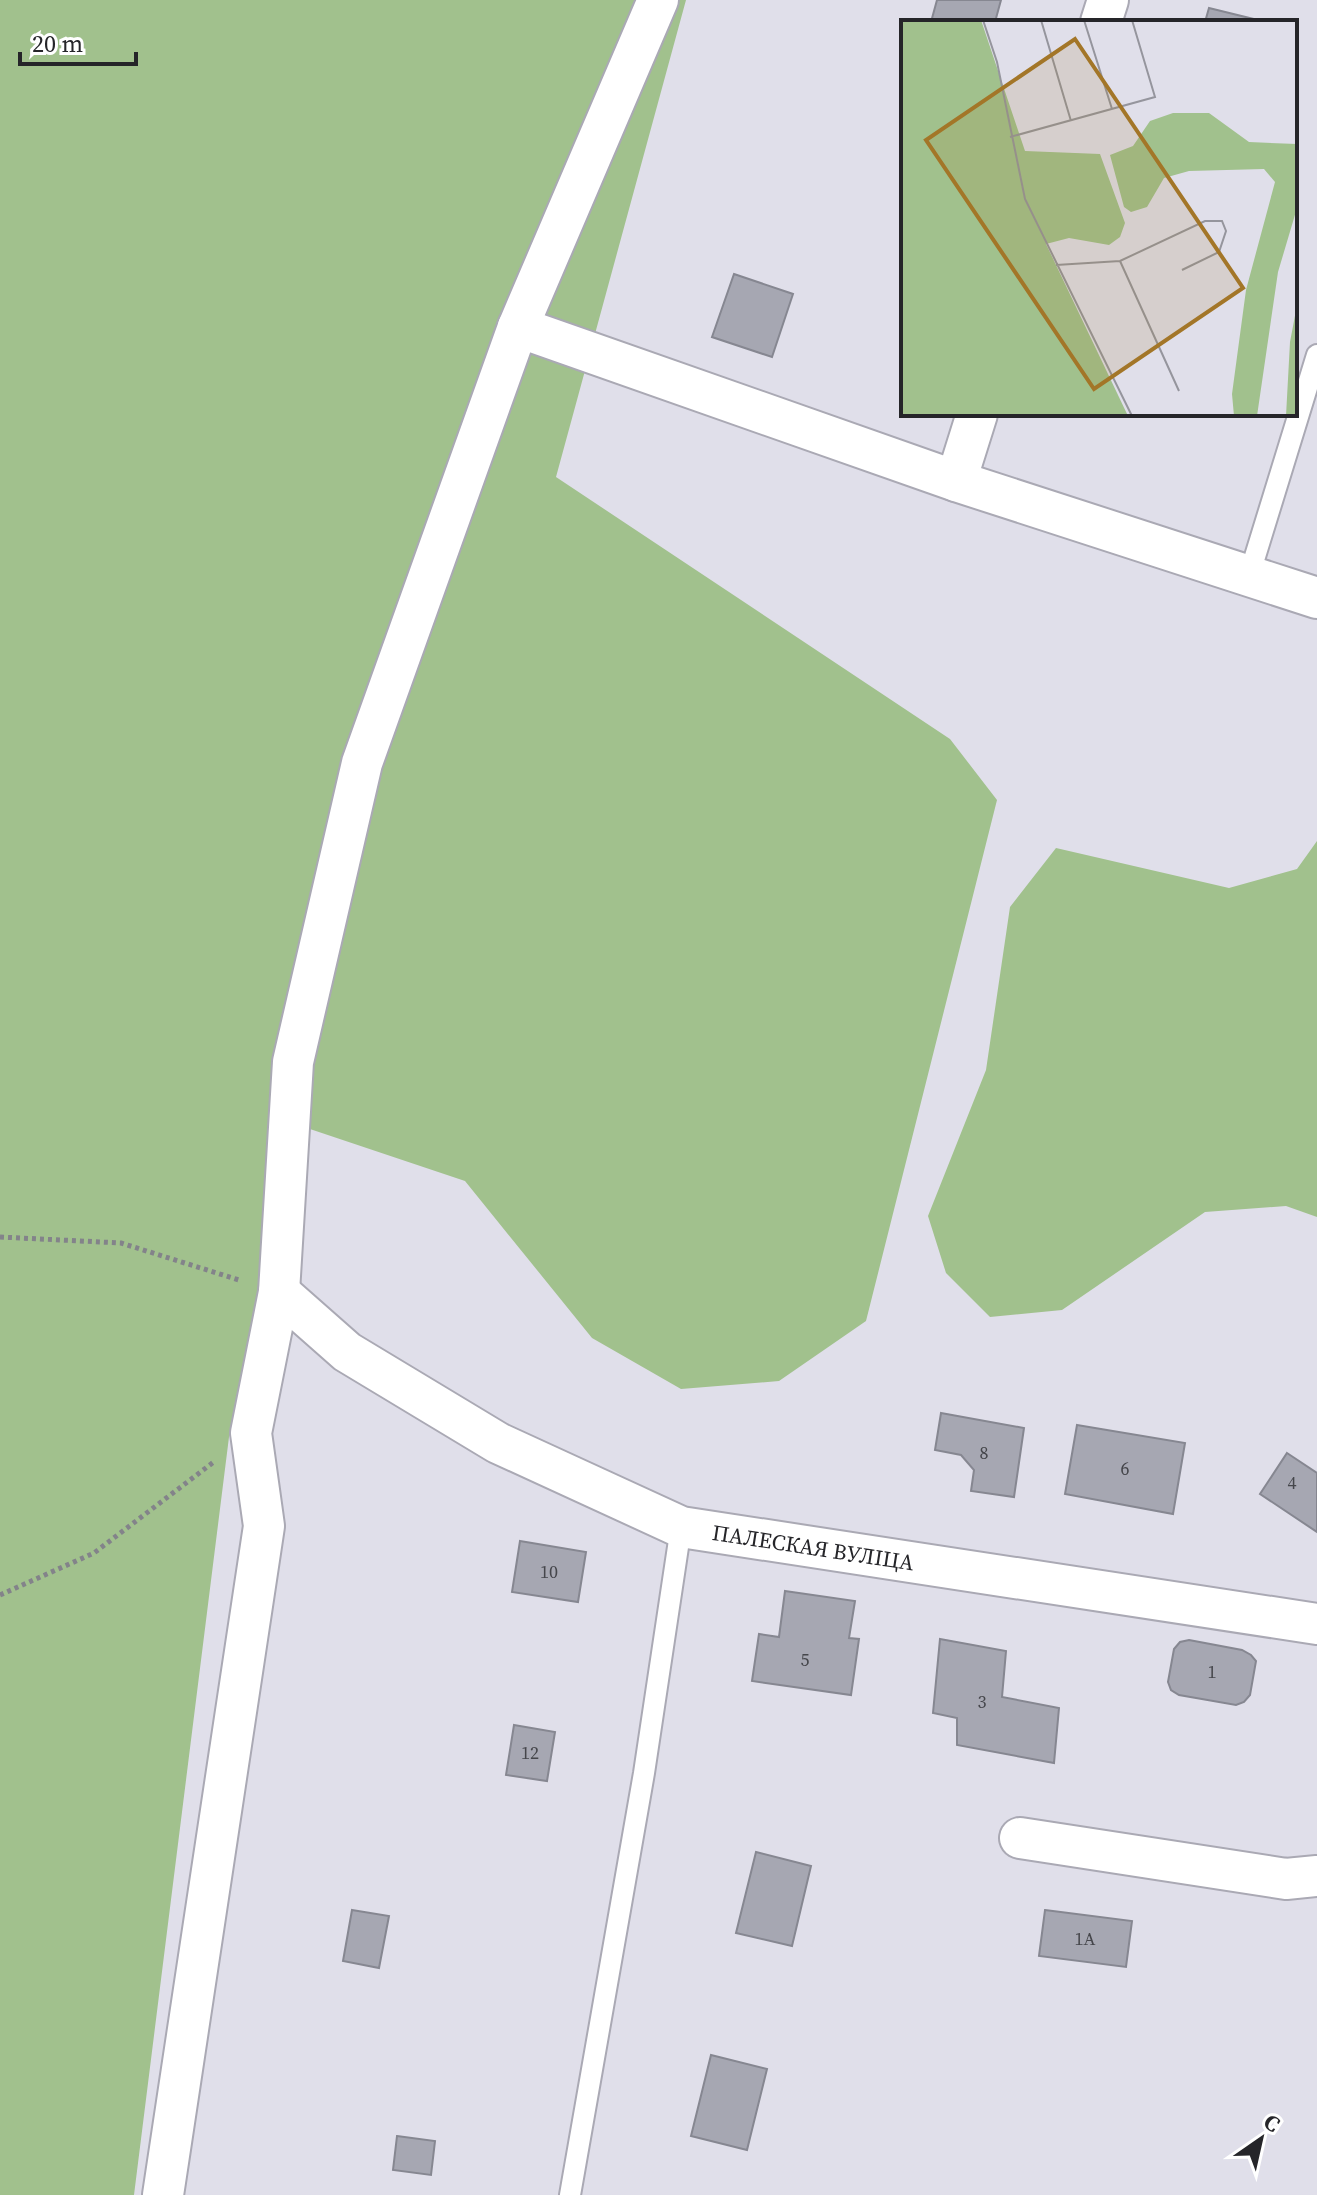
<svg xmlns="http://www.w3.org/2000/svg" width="1317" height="2195" font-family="'Source Serif 4',serif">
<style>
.green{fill:#a1c18d}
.building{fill:#a6a7b2;stroke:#868791;stroke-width:2}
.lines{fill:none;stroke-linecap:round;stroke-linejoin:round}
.lane-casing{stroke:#aaa9b4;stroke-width:24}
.street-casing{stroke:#aaa9b4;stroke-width:44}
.path{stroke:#83838a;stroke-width:5;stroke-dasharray:4 4;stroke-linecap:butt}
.lane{stroke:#fff;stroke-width:20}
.street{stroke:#fff;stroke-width:40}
.labels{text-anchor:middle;stroke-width:6;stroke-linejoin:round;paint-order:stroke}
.number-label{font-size:18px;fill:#45464b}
.street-label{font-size:22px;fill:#252529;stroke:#fff}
.inset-road{fill:none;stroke:#95959d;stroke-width:2}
.view{fill:#a37628;fill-opacity:0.15;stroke:#a37628;stroke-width:4}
.inset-edge{fill:none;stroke:#252529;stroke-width:4}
</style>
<rect width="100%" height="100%" fill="#e0dfea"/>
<path class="green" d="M0 0H686L556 477 950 739 997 800 866 1321 779 1381 681 1389 592 1338 465 1181 298 1125 279 1292 229 1437 134 2195H0Z
M1317 841V1217L1286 1206 1205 1212 1062 1310 990 1317 946 1273 928 1216 986 1070 1010 907 1056 848 1229 888 1297 869Z"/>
<path class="building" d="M937 0H1001L995 22H931Z
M1209 8 1266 22H1205Z
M734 274 793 294 772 357 712 337Z
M941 1413 1024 1428 1014 1497 971 1491 974 1470 961 1455 935 1450Z
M1077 1425 1185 1443 1173 1514 1065 1494Z
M1287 1453 1317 1473V1532L1260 1494Z
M520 1541 586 1552 578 1602 512 1592Z
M785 1591 855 1601 849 1638 859 1639 851 1695 752 1681 759 1634 779 1637Z
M940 1639 1006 1651 1002 1697 1059 1708 1054 1763 957 1745V1718L933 1713Z
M1189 1640 1242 1650 1251 1655 1256 1661 1250 1695 1244 1702 1236 1705 1179 1695 1171 1690 1168 1682 1174 1649 1180 1642Z
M514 1725 555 1732 547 1781 506 1775Z
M756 1852 811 1866 792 1946 736 1933Z
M352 1910 389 1916 379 1968 343 1961Z
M1045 1910 1132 1921 1126 1967 1039 1956Z
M711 2055 767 2069 747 2150 691 2136Z
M397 2136 435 2141 431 2175 393 2170Z"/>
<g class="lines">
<g class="lane-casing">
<path id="lane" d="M1249 576 1317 355
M570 2195 644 1773 681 1527"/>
</g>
<g class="street-casing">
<g id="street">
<path d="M1101 22 1108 0"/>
<path d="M518 327 956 481 1317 598"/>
<path d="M956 481 977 414"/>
<path id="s1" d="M279 1292 347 1352 498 1443 681 1527 1317 1624"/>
<path d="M1020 1838 1286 1879 1317 1876"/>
<path d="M163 2195 264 1526 251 1433 279 1292 293 1062 362 763 518 327 658 0"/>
</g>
</g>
<path class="path" d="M0 1237 121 1243 239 1280
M0 1595 94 1553 215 1461"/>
<use href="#lane" class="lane"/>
<use href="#street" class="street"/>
</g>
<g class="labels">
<g class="number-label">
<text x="984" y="1459">8</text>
<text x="1125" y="1475">6</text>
<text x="1292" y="1489">4</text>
<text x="549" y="1578">10</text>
<text x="805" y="1666">5</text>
<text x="1212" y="1678">1</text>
<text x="982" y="1708">3</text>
<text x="530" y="1759">12</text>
<text x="1085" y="1945">1A</text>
</g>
<g class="street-label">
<text dy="8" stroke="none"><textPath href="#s1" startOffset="602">ПАЛЕСКАЯ ВУЛІЦА</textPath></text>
</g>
</g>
<g transform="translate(901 20)">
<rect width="396" height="396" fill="#e0dfea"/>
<path d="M0 0H80L124 131 199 134 224 203 219 217 208 225 168 218 145 224 227 396H0ZM272 93H308L348 122 396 124V188L377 252 356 396H333L331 374 345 270 374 162 363 149 288 151 263 158 246 187 230 192 223 187 209 135 232 126 249 101ZM396 285V396H385L389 322Z" fill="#a1c18d"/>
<path class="inset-road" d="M82 0 96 42 124 179 231 396M140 0 170 101M183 0 211 89M109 117 254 77 231 0M219 241 278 371M155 245 219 241 304 201H321L325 211 318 232 281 250"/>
<path class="view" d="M174 19 342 268 193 369 25 120Z"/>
<rect width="396" height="396" class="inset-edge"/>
</g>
<g transform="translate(1261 2139) rotate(34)" stroke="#ffffff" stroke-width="6" paint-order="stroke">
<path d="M0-6L14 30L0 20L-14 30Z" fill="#252529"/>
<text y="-12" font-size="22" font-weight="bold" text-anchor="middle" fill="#252529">С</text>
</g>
<path d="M20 52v12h116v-12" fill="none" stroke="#252529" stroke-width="4"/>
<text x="32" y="52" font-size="24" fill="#252529" stroke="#ffffff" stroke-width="6" paint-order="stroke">20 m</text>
</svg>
